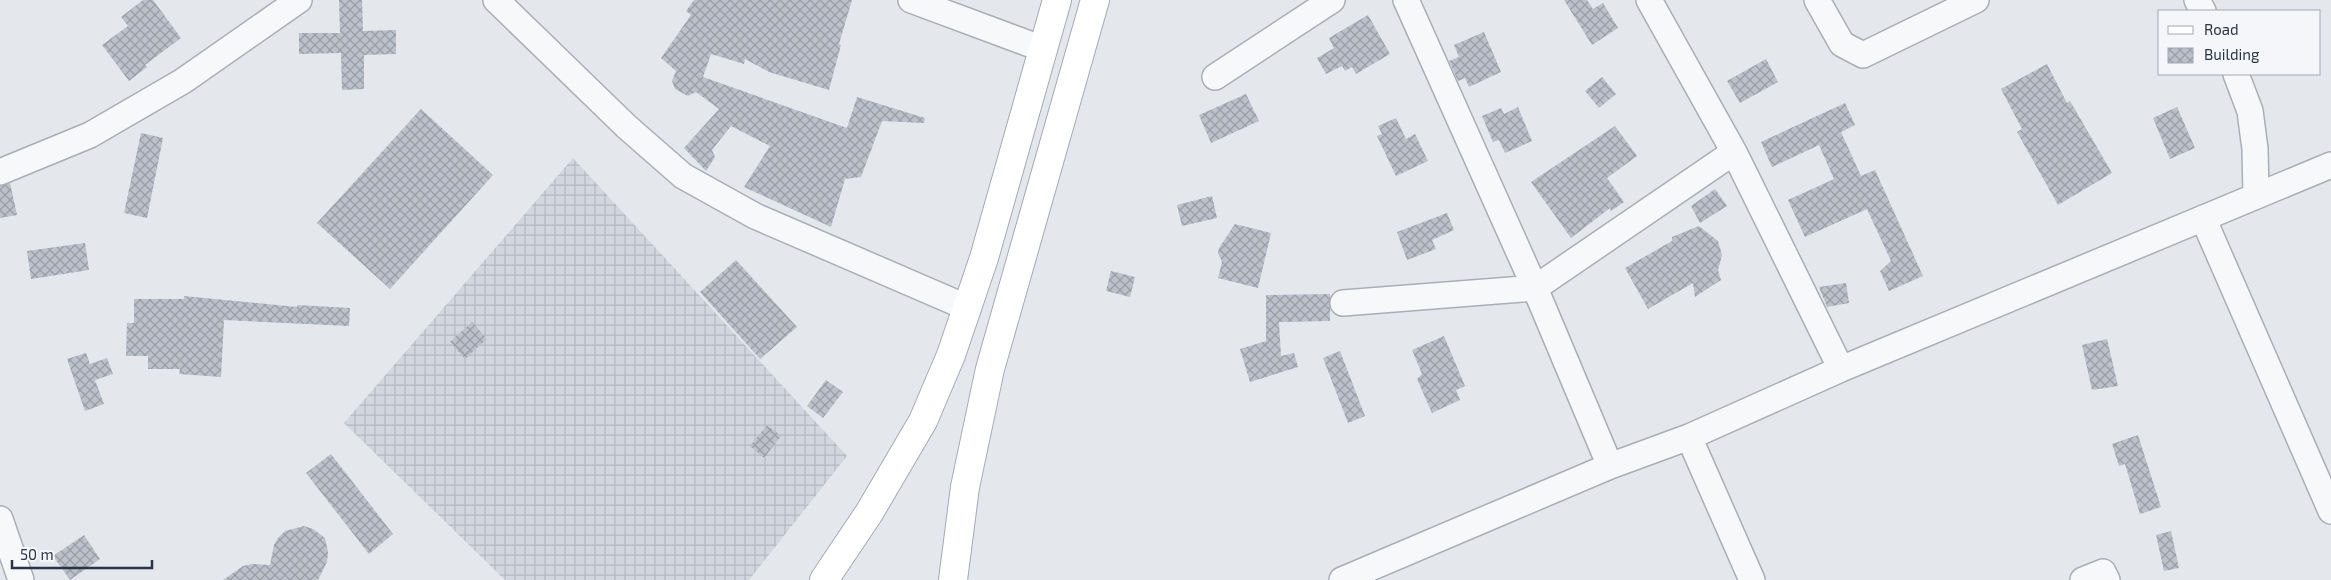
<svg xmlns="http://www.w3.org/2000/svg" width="2331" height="580" font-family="'Exo 2',sans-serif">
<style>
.industrial{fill:url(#industrial-grid)}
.building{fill:url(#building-cross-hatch)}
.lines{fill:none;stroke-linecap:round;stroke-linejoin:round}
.minor-casing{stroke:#a9aeb7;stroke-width:28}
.major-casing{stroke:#a3abb8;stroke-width:30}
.minor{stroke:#f7f8fa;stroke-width:25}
.major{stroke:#fff;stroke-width:28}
</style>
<defs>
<pattern id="industrial-grid" width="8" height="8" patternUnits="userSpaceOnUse" patternTransform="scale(1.25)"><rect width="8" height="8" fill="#d2d6de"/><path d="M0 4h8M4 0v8" fill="none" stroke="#b4b8c0"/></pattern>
<pattern id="building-cross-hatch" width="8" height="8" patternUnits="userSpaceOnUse" patternTransform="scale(1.25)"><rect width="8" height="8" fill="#bbc0ca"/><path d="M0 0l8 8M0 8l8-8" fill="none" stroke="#989da6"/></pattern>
</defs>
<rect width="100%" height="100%" fill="#e4e7ec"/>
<path class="industrial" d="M573 158 847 456 749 580H505L344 423Z"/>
<path class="building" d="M143 0H153L181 38 145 65 147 67 129 81 102 45 128 26 121 17Z
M339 0H362L363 31 396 30V54L364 55V89L342 90 341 53 299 54V33H340Z
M694 0H852L839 44 841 45 829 90 769 72 745 59 744 64 711 54 703 77 847 128 857 97 925 118 924 123 882 121 861 177 845 179 831 227 744 187 770 146 731 126 712 150 715 157 706 171 684 148 719 109 696 92 688 96 675 89 672 81 676 71 661 58 691 15 686 11Z
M1564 0H1587L1593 9 1603 3 1618 28 1592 45Z
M1368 15 1390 54 1356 74 1352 67 1345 71 1342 66 1326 74 1317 58 1334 48 1329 38Z
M1484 32 1501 72 1469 87 1465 78 1458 81 1449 61 1459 57 1454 45Z
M1766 59 1778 82 1740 103 1727 81Z
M2047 64 2067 103 2070 101 2112 173 2058 205 2017 132 2022 129 2001 89Z
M1602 77 1616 94 1599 108 1585 91Z
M1246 94 1259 121 1211 143 1199 115Z
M1845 103 1855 125 1841 132 1861 176 1875 170 1923 276 1889 291 1880 271 1891 261 1867 209 1805 237 1788 200 1834 179 1819 145 1772 167 1761 142Z
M1518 107 1532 141 1505 153 1499 140 1493 142 1482 116 1501 108 1504 114Z
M2177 107 2195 148 2170 159 2153 118Z
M421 109 493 175 390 289 317 223Z
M1396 118 1406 139 1415 134 1428 161 1396 176 1377 136 1382 134 1378 126Z
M1615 126 1637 156 1607 178 1624 202 1611 211 1610 208 1571 238 1531 182Z
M141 133 163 138 147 218 124 213Z
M10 183 17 215 0 218V186Z
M1715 189 1727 206 1700 223 1691 206Z
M1212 196 1217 218 1182 226 1177 205Z
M1447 213 1454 230 1432 240 1436 249 1407 260 1397 232Z
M1235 224 1271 233 1258 288 1218 278 1222 262 1218 253 1219 248Z
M1699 226 1718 241 1722 255 1718 270 1721 280 1695 297 1693 283 1648 309 1625 268 1672 241V237Z
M85 243 89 270 31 279 27 251Z
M736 260 797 327 760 359 700 292Z
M1111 271 1135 277 1130 297 1106 291Z
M1846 283 1849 303 1827 307 1819 287Z
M1330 294V321L1279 322 1281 356 1294 353 1298 367 1250 382 1240 349 1266 341V295Z
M184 296 297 307V305L350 308 349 326 224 320 221 377 179 374 180 369H148V356H126L127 323H134V299H184Z
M472 322 487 339 465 359 450 342Z
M1444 336 1465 386 1456 390 1460 400 1432 413 1417 379 1422 374 1412 350Z
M2107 339 2118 386 2092 390 2082 345Z
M1340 351 1365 416 1348 423 1323 358Z
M86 353 90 364 107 358 113 374 95 380 104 404 85 411 67 359Z
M826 380 843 392 823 418 807 406Z
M767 425 781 436 764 458 750 446Z
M2138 435 2161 507 2140 514 2125 464 2119 466 2112 444Z
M331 454 393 534 369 554 306 473Z
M304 526 313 529 325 538 328 552 327 562 318 580H223L243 566 252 564 270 565 274 545 278 538 285 531Z
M2171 531 2179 568 2164 571 2156 535Z
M84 535 100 559 70 580 53 556Z"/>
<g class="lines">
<g class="minor-casing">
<path id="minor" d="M496 0 627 127 683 176 755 216 968 308
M911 0 1043 49
M1406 0 1535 288 1610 466
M1649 0 1734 152 1841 369
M1817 0 1842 44 1863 55 1976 0
M2197 0 2203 11
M2236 74 2250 111 2255 149 2256 196
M1215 77 1332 0
M0 172 90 135 183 81 299 0
M2203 218 2331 511
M1343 303 1535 288 1734 152
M1689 437 1752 580
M0 519 21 580
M1342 580 1610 466 1689 437 1841 369 2331 165
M2083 580 2103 572 2107 580"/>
</g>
<g class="major-casing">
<path id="major" d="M824 580 869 513 923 421 951 355 984 258 1057 0
M953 580 965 487 990 369 1095 0"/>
</g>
<use href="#minor" class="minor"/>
<use href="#major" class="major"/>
</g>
<rect x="2158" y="10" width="162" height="65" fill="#f4f6f9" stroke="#a4a8b1"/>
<rect x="2168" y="26" width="25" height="8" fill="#ffffff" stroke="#a4a8b1"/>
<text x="2204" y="35" font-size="15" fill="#2b3445">Road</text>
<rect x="2168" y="48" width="25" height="15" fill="url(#building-cross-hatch)" stroke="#a4a8b1"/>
<text x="2204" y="60" font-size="15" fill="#2b3445">Building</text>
<path d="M12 560v8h140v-8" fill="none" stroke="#2b3445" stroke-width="2.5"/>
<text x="20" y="560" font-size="15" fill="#2b3445" stroke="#f4f6f9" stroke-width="4" paint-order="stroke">50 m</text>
</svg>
